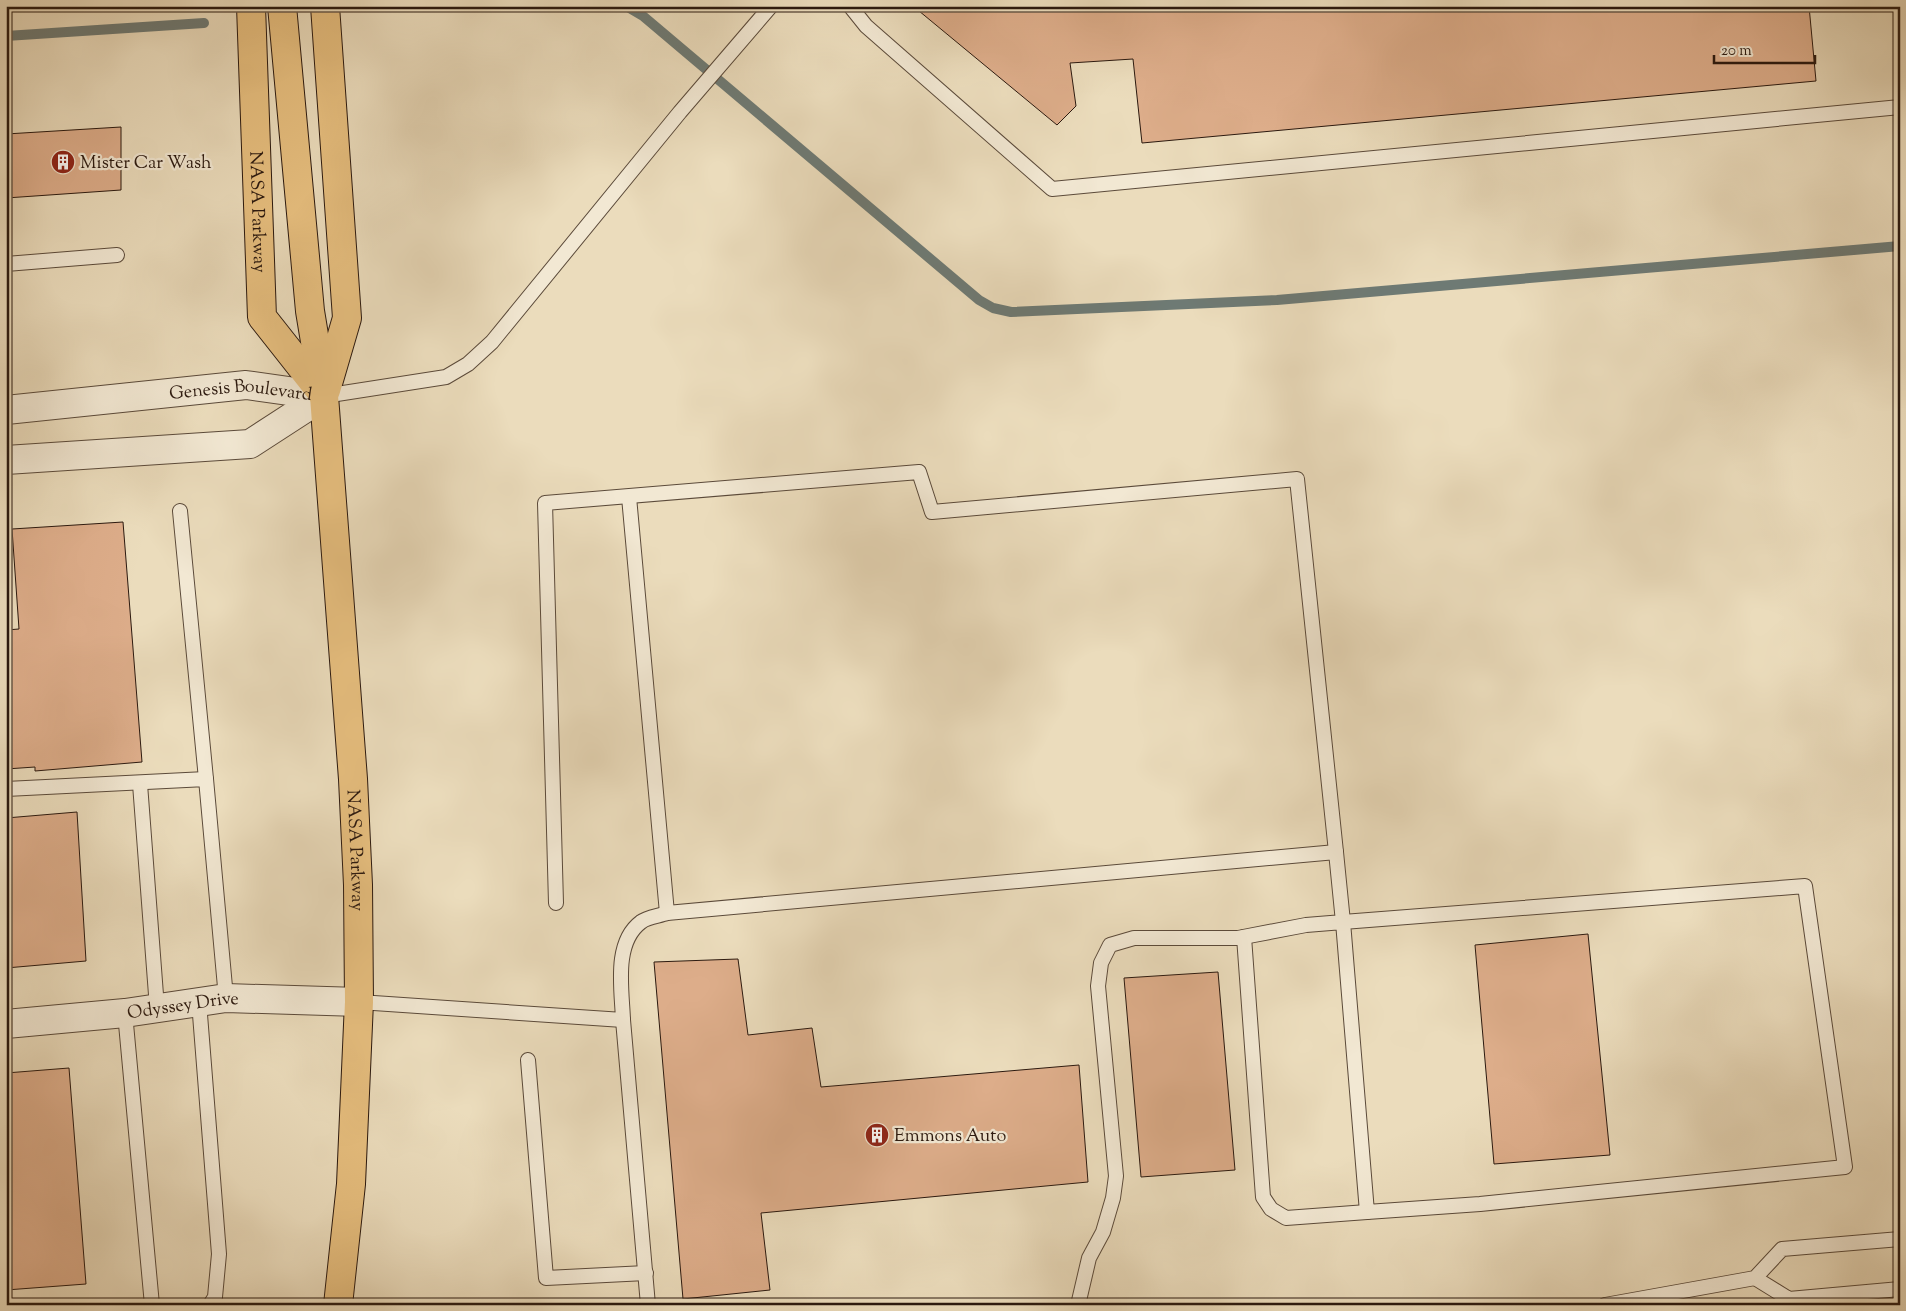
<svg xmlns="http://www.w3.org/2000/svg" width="1906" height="1311" viewBox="0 0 1906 1311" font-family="'Sorts Mill Goudy',serif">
<rect width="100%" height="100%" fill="#ebdcbc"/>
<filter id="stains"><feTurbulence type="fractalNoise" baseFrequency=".004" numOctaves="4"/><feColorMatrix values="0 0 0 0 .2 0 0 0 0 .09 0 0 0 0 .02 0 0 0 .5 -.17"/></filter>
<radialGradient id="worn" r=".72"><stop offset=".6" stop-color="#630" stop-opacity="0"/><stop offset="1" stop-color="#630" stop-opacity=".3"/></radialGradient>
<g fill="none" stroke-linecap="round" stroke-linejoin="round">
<g stroke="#6e7a74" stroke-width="10">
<path d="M 388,6 L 459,6"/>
<path d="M 626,6 L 643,16 L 979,300 L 993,308 L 1011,312 L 1277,300 L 1900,246"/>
<path d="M 6,36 L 204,23"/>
</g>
</g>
<g fill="#ddad8a" stroke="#2b190f">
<path d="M 913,6 L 1809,6 L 1816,81 L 1142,143 L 1133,59 L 1070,63 L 1076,106 L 1057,125 Z"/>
<path d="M 121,127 L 121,190 L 6,198 L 6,134 Z"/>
<path d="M 123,522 L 142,762 L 35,771 L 35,767 L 6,769 L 6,630 L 19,629 L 12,529 Z"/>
<path d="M 77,812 L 86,961 L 6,968 L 6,818 Z"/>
<path d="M 1588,934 L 1610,1155 L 1494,1164 L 1475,945 Z"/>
<path d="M 738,959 L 748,1035 L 812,1028 L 821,1087 L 1079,1065 L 1088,1182 L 761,1213 L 770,1290 L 683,1299 L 654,962 Z"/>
<path d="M 1218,972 L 1235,1170 L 1141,1177 L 1124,978 Z"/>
<path d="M 69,1068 L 86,1284 L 6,1290 L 6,1073 Z"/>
</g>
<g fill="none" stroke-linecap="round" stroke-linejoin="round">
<g stroke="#5b4a3a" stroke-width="16">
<g id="lane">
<path d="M 850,6 L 866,26 L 1052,189 L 1900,107"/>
<path d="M 6,264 L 117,255"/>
<path d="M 324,396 L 446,377 L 468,364 L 492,342 L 680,112 L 771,6"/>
<path d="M 629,497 L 667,913"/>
<path d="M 180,511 L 206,779"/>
<path d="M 140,784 L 157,1008"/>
<path d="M 6,789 L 206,779 L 226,998"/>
<path d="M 556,903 L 545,503 L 919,472 L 932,512 L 1297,479 L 1336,852"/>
<path d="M 1244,937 L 1263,1197 L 1271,1209 L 1286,1218 L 1367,1212"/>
<path d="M 199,1002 L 219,1254 L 215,1297 L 210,1305"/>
<path d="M 359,1002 L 623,1020 C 622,990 613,943 641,922 C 647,917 659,916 667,913 L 1336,852 L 1343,922 L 1805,886 L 1845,1167 L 1480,1204 L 1367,1212 L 1343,922 L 1306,925 L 1238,938 L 1134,938 L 1110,945 L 1101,963 L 1098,986 L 1116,1176 L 1113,1198 L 1103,1232 L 1089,1258 L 1078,1305"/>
<path d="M 125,1013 L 152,1305"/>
<path d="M 623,1020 L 648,1305"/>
<path d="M 528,1060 L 546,1278 L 646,1273"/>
<path d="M 1755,1278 L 1789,1299 L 1900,1289"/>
<path d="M 1605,1305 L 1755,1278 L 1782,1249 L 1900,1239"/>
</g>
</g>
<g stroke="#5b4a3a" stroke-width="30">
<g id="street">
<path id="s1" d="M 6,410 L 246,385 L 324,396"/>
<path d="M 6,460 L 250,444 L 324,396"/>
<path id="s2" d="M 6,1024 L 125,1013 L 226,998 L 359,1002"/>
</g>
</g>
<g stroke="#2b190f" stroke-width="30">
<g id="primary">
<path id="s3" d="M 251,6 L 262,317 L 322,393"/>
<path id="s4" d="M 282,6 L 310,311 L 324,396 L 353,779 L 358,885 L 359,1002 L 351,1184 L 338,1305"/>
<path d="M 325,6 L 347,318 L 326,390"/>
</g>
</g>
<use href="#lane" stroke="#f2e8d3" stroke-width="14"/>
<use href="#street" stroke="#f2e8d3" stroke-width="28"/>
<use href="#primary" stroke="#e6be7e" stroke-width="28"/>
</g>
<defs>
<g id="building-disc" transform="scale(1.25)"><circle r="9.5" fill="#8f2418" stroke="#f2e8d3"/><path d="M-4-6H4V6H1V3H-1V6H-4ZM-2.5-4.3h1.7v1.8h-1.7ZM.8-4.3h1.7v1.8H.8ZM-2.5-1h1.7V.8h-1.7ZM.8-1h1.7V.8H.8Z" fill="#fff"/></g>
</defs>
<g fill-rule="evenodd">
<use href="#building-disc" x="63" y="162"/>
<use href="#building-disc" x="877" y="1135"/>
</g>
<g text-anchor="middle" stroke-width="4.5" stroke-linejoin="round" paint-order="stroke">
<g font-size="18" fill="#2b190f" stroke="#f2e8d3" text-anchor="start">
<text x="80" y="168">Mister Car Wash</text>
<text x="894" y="1141">Emmons Auto</text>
</g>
<g font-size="18" fill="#2b190f" stroke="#f2e8d3">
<text dy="6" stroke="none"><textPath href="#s3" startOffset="206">NASA Parkway</textPath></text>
<text dy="6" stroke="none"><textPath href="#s1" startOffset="236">Genesis Boulevard</textPath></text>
<text dy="6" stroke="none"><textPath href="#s4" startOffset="848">NASA Parkway</textPath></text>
<text dy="6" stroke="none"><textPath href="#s2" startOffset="178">Odyssey Drive</textPath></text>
</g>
</g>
<rect width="1906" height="1311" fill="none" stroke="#ebdcbc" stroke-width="25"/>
<rect x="8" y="8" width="1891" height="1296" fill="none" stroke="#2b190f" stroke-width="2.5"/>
<rect x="12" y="12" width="1881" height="1286" fill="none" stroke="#2b190f"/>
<path d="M1714 55v8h101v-8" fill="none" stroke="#2b190f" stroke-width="2.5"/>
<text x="1721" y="55" font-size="15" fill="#2b190f" stroke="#f2e8d3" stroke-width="4" paint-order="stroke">20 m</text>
<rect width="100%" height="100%" filter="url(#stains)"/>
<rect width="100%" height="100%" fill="url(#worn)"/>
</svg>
